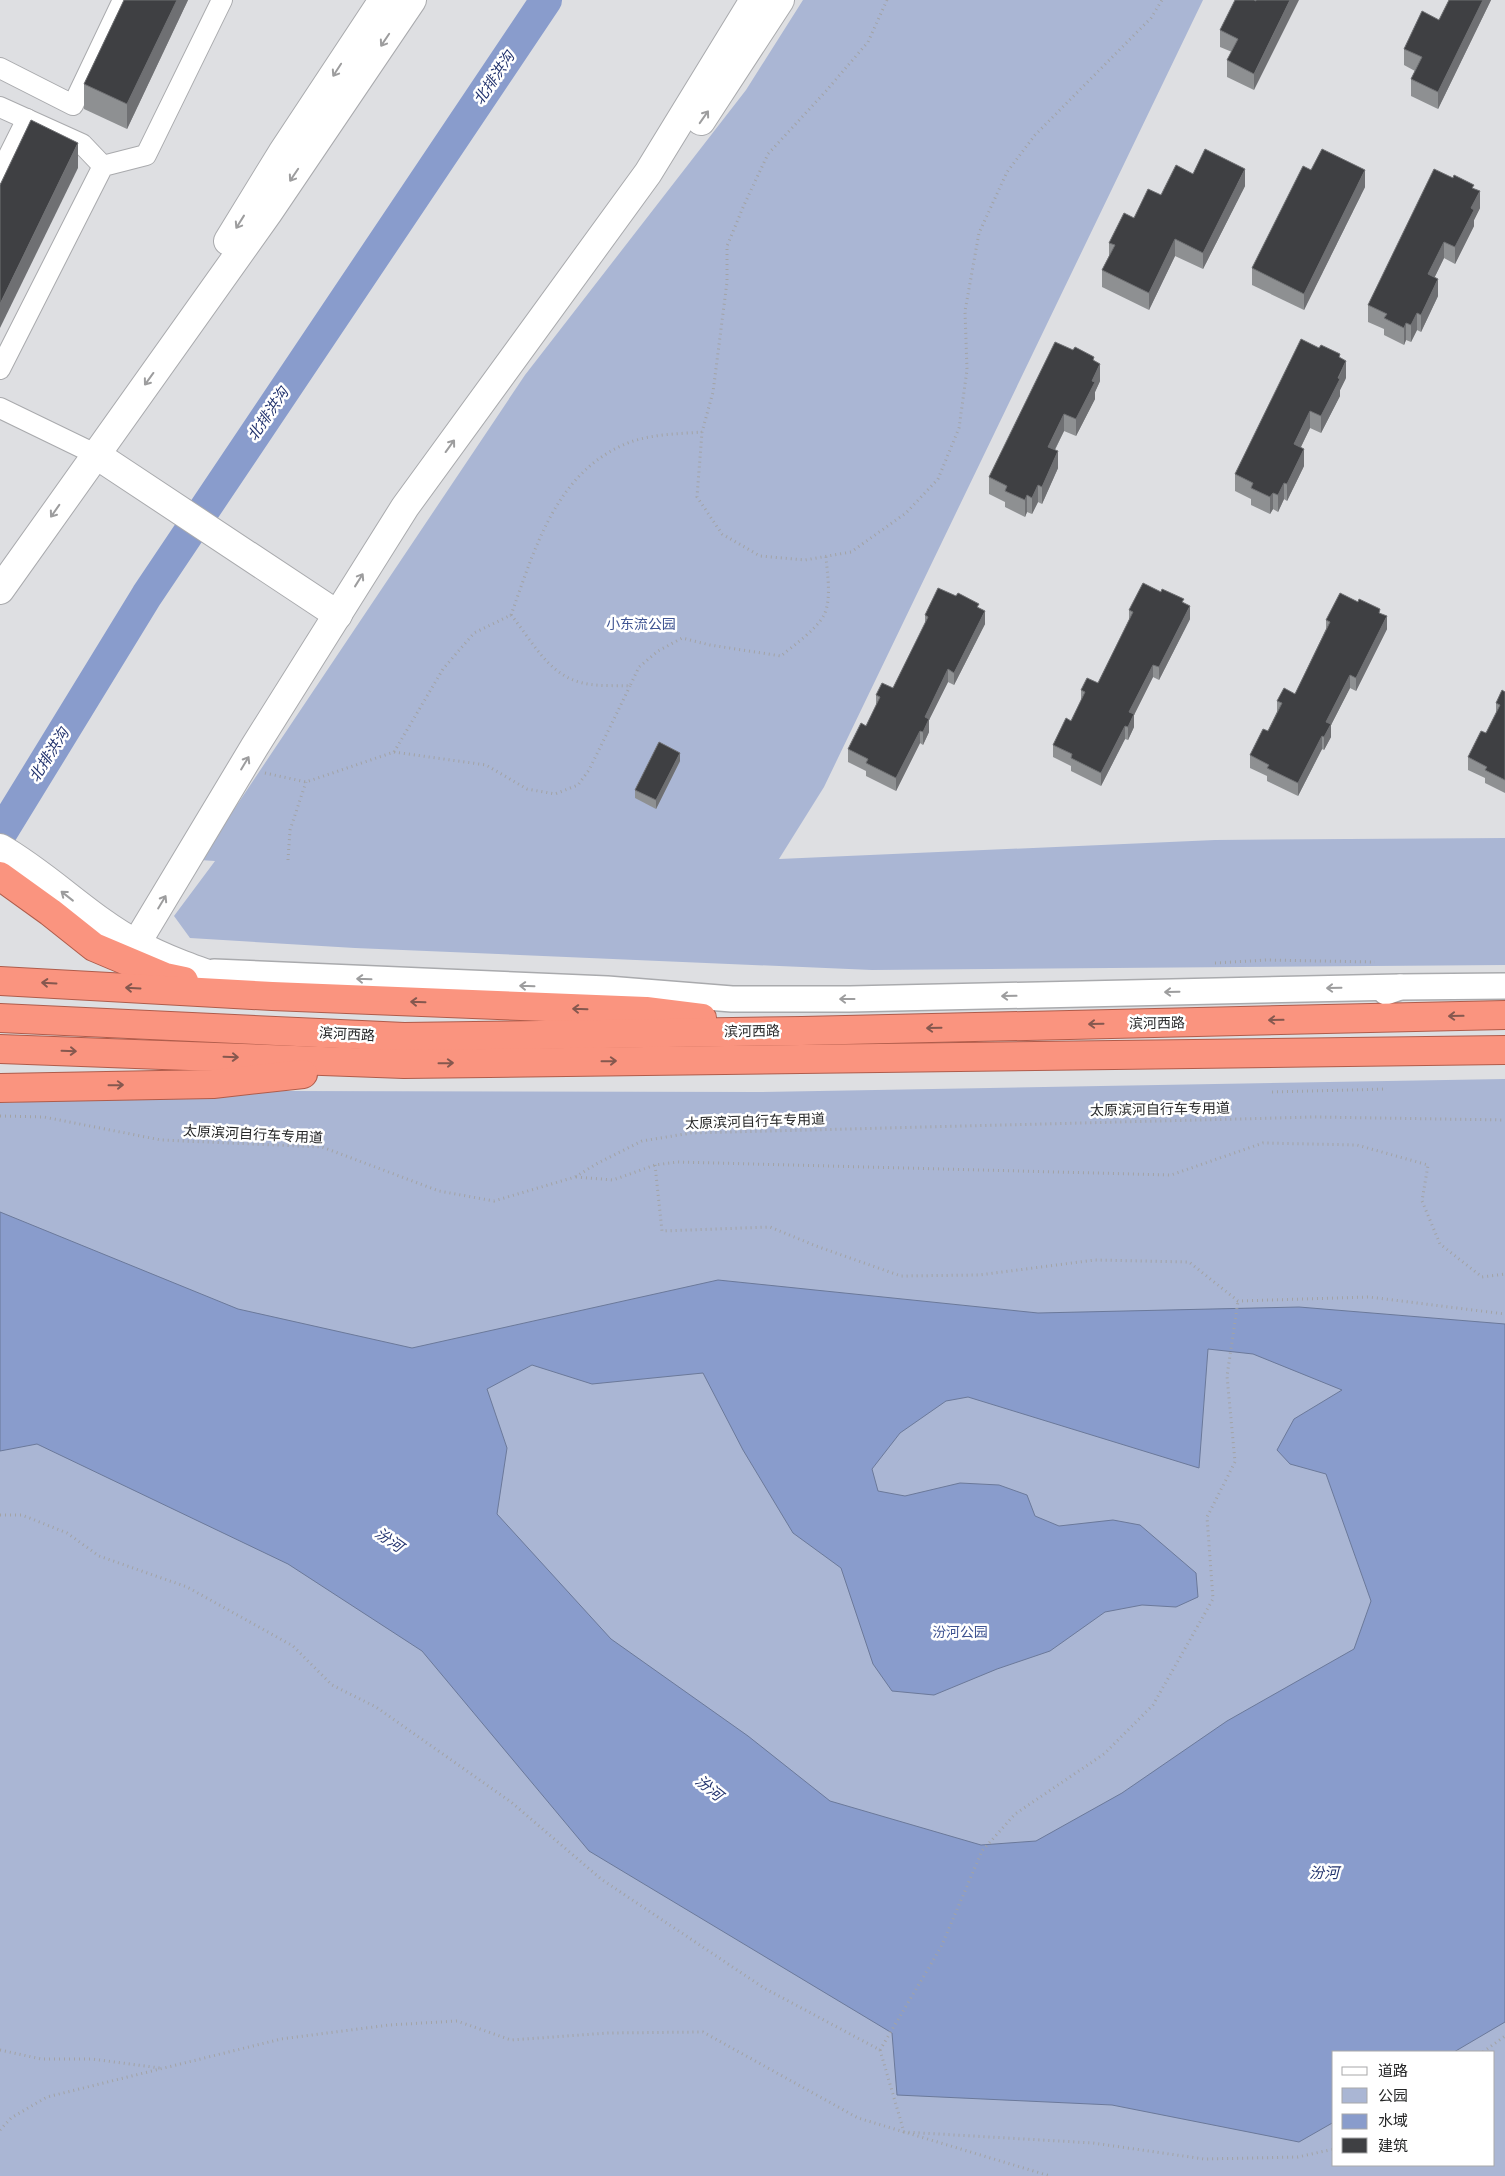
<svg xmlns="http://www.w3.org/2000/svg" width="1505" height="2176" viewBox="0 0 1505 2176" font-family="'Noto Sans','Noto Sans SC',sans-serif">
<rect width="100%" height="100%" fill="#dedfe2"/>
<g fill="#aab6d4" fill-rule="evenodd">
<path d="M 803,0 L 1203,0 L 824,787 L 779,859 L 1215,840 L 1505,838 L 1505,965 L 872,970 L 355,948 L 190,938 L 174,916 L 215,861 L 200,860 L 525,375 L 746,90 Z"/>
<path d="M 1505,1079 L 1505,2176 L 0,2176 L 0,1103 L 283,1091 L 759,1092 ZM 1334,2052 L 1494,2052 L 1494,2165 L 1334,2165 Z"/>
</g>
<path fill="#899ccc" stroke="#6b799a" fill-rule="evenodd" d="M 0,1212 L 238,1309 L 412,1348 L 718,1280 L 1038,1313 L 1299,1307 L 1505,1324 L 1505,2022 L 1454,2052 L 1334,2052 L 1334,2122 L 1299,2142 L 1112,2105 L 897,2095 L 892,2033 L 589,1851 L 422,1651 L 288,1564 L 37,1444 L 0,1451 ZM 1208,1349 L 1253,1354 L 1342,1390 L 1294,1419 L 1277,1450 L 1290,1464 L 1326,1474 L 1371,1601 L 1354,1649 L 1227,1721 L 1122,1793 L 1036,1841 L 981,1845 L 830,1801 L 748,1736 L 611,1639 L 497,1514 L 507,1448 L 487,1389 L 532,1365 L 592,1384 L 703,1373 L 743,1450 L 793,1533 L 841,1568 L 873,1664 L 892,1691 L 934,1695 L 997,1669 L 1050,1651 L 1105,1612 L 1142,1605 L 1176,1607 L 1198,1597 L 1196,1573 L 1140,1525 L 1113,1520 L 1059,1526 L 1035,1516 L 1027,1495 L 999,1485 L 960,1483 L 905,1496 L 878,1491 L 872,1469 L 900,1433 L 946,1401 L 968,1397 L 1199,1468 Z"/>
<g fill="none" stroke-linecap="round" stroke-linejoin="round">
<path stroke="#899ccc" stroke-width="32" d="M 0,835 L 147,595 L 546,0"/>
<g stroke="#a9aaad" stroke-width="22">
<g id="minor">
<path d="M 0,68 L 73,105 L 123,0"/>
<path d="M 0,107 L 82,144 L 103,166"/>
<path d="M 0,173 L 27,119"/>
<path d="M 0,369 L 103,166 L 146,155 L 222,0"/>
<path d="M 0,408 L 95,454"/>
</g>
</g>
<g stroke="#a9aaad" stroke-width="28">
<g id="tertiary">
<path d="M 214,972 L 607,989 L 732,999 L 850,999 L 1400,987"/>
<path d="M 1386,992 L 1400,987 L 1505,986"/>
</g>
</g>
<g stroke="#a9aaad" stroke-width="30">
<g id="secondary">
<path d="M 701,121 L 780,0"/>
<path d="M 228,241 L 282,153 L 383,0"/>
<path d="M 95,454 L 338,615"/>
<path d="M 0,590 L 268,213 L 412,0"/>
<path d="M 0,848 C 49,876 88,918 137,944 C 176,965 219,977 261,993"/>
<path d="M 136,944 L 255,746 L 405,507 L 648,173 L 754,0"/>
</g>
</g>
<g stroke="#af5c4b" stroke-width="30">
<g id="trunk">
<path d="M 0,876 L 50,912 L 94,947 L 165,977 L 184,981"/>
<path d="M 0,981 L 272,996 L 646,1011 L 702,1018"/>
<path d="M 0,1018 L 404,1037 L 802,1031 L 1505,1015"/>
<path d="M 0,1049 L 404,1064 L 1505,1050"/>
<path d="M 0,1088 L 213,1084 L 303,1074"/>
</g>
</g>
<g stroke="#a2a3a5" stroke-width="3" stroke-dasharray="1 4" stroke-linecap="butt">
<path d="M 887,0 L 868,42 L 826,91 L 768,154 L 744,205 L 727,246 L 727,282 L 713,392 L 702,432 L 697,497 L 722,534 L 760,556 L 805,560 L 851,552 L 906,513 L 938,479 L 959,428 L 967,370 L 965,311 L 979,233 L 1007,172 L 1035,135 L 1151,18 L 1162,0"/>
<path d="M 511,615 C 531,639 547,673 579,682 C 595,687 614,685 630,686 L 639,667 L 658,651 L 682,638 L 710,645 L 781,656 C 794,645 816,630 824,615 C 832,599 827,573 826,556"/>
<path d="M 394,752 L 486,765 L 527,789 L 555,794 L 578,785 L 589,770 L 630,686"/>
<path d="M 265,773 L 306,782 L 394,752 L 443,669 L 474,633 L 511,615 C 534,551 555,475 623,445 C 647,434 677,434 702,432"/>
<path d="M 288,860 L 290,830 L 306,782"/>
<path d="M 1215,963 L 1267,960 L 1375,962"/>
<path d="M 1272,1092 L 1387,1089"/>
<path d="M 0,1116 L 44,1117 L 161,1140 L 322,1147 L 439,1191 L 494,1201 L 575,1177 L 598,1163 L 642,1141 L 691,1133 L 1315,1117 L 1505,1120"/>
<path d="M 655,1165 L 662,1231 L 770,1227 L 816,1246 L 901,1276 L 979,1275 L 1095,1260 L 1189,1262 L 1238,1301 L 1369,1297 L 1505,1314"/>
<path d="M 576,1177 L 613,1180 L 655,1165 L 677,1162 L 1171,1175 L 1263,1143 L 1357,1145 L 1428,1165 L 1422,1201 L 1440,1244 L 1482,1277 L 1505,1274"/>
<path d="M 0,1515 L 22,1515 L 67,1533 L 99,1556 L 187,1587 L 293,1646 L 332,1685 L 376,1707 L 511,1802 L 601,1879 L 764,1988 L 880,2050 L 904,2132 L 1093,2143 L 1204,2159 L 1298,2157 L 1334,2149"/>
<path d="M 0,2050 L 41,2059 L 92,2059 L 160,2068"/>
<path d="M 880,2050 L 941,1947 L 982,1851 L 1015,1814 L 1104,1754 L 1153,1705 L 1213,1599 L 1207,1517 L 1235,1462 L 1227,1376 L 1238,1301"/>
<path d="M 1483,2052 L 1505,2036"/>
<path d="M 0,2130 L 11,2118 L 47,2097 L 281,2039 L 389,2025 L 457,2021 L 511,2040 L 608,2033 L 703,2032 L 858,2118 L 1050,2176"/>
</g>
<use href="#minor" stroke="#fff" stroke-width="20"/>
<use href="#tertiary" stroke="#fff" stroke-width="25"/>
<use href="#secondary" stroke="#fff" stroke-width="28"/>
<use href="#trunk" stroke="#fa947f" stroke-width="28"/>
</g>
<g fill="#8e9092">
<path d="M 124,0 L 188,0 L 127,129 L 84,109 L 84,84 Z"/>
<path d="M 1449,0 L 1491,0 L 1438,109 L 1411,96 L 1411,79 L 1415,71 L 1404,65 L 1404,49 L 1439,20 Z"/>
<path d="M 1256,1 L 1254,90 L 1227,77 L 1227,60 L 1232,52 L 1220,47 L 1220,30 Z"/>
<path d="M 1311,170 L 1365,187 L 1304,310 L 1252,285 L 1252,268 Z"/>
<path d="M 1193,174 L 1245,186 L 1203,269 L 1175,256 L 1149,310 L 1102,287 L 1102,270 L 1109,256 L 1109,243 L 1134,218 L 1161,195 Z"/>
<path d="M 1474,189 L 1480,208 L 1474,220 L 1474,226 L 1455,264 L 1444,258 L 1434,278 L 1438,296 L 1421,332 L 1417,330 L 1411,342 L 1406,340 L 1404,345 L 1384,335 L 1384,329 L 1368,322 L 1368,305 Z"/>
<path d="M 1094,361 L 1100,381 L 1095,392 L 1095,399 L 1076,436 L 1064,431 L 1055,450 L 1058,468 L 1042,504 L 1038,502 L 1032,514 L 1027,512 L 1025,517 L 1005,507 L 1005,502 L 989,494 L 989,477 Z"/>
<path d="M 1346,378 L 1340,390 L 1340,396 L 1321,433 L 1310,428 L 1301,447 L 1304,466 L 1287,501 L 1284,499 L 1278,512 L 1273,509 L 1270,514 L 1251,505 L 1251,499 L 1235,491 L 1235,474 Z"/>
<path d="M 1184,603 L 1190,619 L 1159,680 L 1153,677 L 1134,715 L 1134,727 L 1128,740 L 1125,739 L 1101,786 L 1071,771 L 1071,766 L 1053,757 L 1053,745 L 1071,721 L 1081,701 L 1081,690 L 1098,683 L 1129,620 L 1129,610 Z"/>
<path d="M 979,608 L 985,624 L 954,685 L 948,682 L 929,720 L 929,732 L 923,745 L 920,743 L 896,791 L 866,776 L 866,771 L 848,762 L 848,749 L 866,726 L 876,706 L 876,695 L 893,688 L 925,624 L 925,615 Z"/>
<path d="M 1380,613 L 1387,629 L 1356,691 L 1350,688 L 1331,725 L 1331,737 L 1324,750 L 1322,749 L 1298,796 L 1267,781 L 1267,776 L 1250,768 L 1250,755 L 1268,731 L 1277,712 L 1277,701 L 1295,694 L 1326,629 L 1326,620 Z"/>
<path d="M 1505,692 L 1505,793 L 1485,783 L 1485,778 L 1468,770 L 1468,757 L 1486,733 L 1496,714 L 1496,703 Z"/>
<path d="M 680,761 L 656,809 L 635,798 L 635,790 Z"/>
</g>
<g fill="#6f7073">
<path d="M 177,0 L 188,0 L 127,129 L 127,104 Z"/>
<path d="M 1290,0 L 1299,0 L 1254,90 L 1254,74 Z"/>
<path d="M 1483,0 L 1491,0 L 1438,109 L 1438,92 Z"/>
<path d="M 78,143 L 78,168 L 0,328 L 0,304 Z"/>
<path d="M 1245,169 L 1245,186 L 1203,269 L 1203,253 Z"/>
<path d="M 1365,170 L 1365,187 L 1304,310 L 1304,294 Z"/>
<path d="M 1480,191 L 1480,208 L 1474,220 L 1474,226 L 1455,264 L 1455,247 L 1471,208 Z"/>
<path d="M 1175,239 L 1175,256 L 1149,310 L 1149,293 Z"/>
<path d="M 1444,242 L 1444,258 L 1428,291 L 1428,274 Z"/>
<path d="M 1438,279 L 1438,296 L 1421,332 L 1421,315 Z"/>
<path d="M 1417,313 L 1417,330 L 1411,342 L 1411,325 Z"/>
<path d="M 1406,323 L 1406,340 L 1404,345 L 1404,328 Z"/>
<path d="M 1346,361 L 1346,378 L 1340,390 L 1340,396 L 1321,433 L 1321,416 Z"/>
<path d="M 1100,364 L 1100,381 L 1095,392 L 1095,399 L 1076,436 L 1076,419 L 1092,381 Z"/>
<path d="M 1310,411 L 1310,428 L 1294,461 L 1294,444 Z"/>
<path d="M 1064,414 L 1064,431 L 1048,463 L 1048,447 Z"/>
<path d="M 1304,449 L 1304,466 L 1287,501 L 1287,484 Z"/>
<path d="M 1058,451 L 1058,468 L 1042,504 L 1042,487 Z"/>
<path d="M 1284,483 L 1284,499 L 1278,512 L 1278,495 Z"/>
<path d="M 1038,485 L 1038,502 L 1032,514 L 1032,498 Z"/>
<path d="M 1273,493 L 1273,509 L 1270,514 L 1270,497 Z"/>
<path d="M 1027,495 L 1027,512 L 1025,517 L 1025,500 Z"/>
<path d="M 1190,606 L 1190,619 L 1159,680 L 1159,667 Z"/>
<path d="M 985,611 L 985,624 L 954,685 L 954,673 Z"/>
<path d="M 1387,616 L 1387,629 L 1356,691 L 1356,678 Z"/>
<path d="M 1153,665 L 1153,677 L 1134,715 L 1134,727 L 1128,740 L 1128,727 L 1129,712 Z"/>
<path d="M 948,669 L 948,682 L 929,720 L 929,732 L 923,745 L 923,732 L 925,717 Z"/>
<path d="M 1350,675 L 1350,688 L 1331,725 L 1331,737 L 1324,750 L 1324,737 L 1326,722 Z"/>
<path d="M 1125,726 L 1125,739 L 1101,786 L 1101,773 Z"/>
<path d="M 920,731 L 920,743 L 896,791 L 896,778 Z"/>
<path d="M 1322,736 L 1322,749 L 1298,796 L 1298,783 Z"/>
<path d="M 680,753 L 680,761 L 656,809 L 656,800 Z"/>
</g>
<g fill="#3f4043" stroke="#6f7073">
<path d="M 124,0 L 177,0 L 127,104 L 84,84 Z"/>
<path d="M 1235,0 L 1254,0 L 1256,1 L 1256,0 L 1290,0 L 1254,74 L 1227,60 L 1238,39 L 1220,30 Z"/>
<path d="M 1449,0 L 1483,0 L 1438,92 L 1411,79 L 1422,57 L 1404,49 L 1422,11 L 1439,20 Z"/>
<path d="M 31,120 L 78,143 L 0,304 L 0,185 Z"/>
<path d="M 1205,149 L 1245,169 L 1203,253 L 1175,239 L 1149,293 L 1102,270 L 1115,245 L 1109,243 L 1124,213 L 1134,218 L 1148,189 L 1161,195 L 1176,165 L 1193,174 Z"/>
<path d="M 1322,149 L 1365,170 L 1304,294 L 1252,268 L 1303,166 L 1311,170 Z"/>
<path d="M 1434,169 L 1453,178 L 1454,175 L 1474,185 L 1472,188 L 1480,191 L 1471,208 L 1474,210 L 1455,247 L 1444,242 L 1428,274 L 1438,279 L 1421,315 L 1417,313 L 1411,325 L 1406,323 L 1404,328 L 1384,318 L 1387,314 L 1368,305 Z"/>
<path d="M 1301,339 L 1319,348 L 1321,345 L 1340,354 L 1339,357 L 1346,361 L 1338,378 L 1340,379 L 1321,416 L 1310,411 L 1294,444 L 1304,449 L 1287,484 L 1284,483 L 1278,495 L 1273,493 L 1270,497 L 1251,488 L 1253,483 L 1235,474 Z"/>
<path d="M 1055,342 L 1073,350 L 1075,347 L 1094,357 L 1093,360 L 1100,364 L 1092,381 L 1095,382 L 1076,419 L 1064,414 L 1048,447 L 1058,451 L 1042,487 L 1038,485 L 1032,498 L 1027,495 L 1025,500 L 1005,491 L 1007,486 L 989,477 Z"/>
<path d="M 1143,583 L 1161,592 L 1162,589 L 1184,599 L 1182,602 L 1190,606 L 1159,667 L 1153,665 L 1129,712 L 1134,714 L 1128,727 L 1125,726 L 1101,773 L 1071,758 L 1072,754 L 1053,745 L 1066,718 L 1071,721 L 1085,692 L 1081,690 L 1087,678 L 1098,683 L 1133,612 L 1129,610 Z"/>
<path d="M 938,588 L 956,596 L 958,593 L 979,604 L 977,607 L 985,611 L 954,673 L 948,669 L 925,717 L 929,719 L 923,732 L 920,731 L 896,778 L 866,763 L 868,759 L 848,749 L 861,723 L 866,726 L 880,697 L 876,695 L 882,683 L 893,688 L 928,617 L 925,615 Z"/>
<path d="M 1340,593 L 1358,602 L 1359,599 L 1380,609 L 1379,613 L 1387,616 L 1356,678 L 1350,675 L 1326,722 L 1331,724 L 1324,737 L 1322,736 L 1298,783 L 1267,768 L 1269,765 L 1250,755 L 1263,729 L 1268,731 L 1282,703 L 1277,701 L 1284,688 L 1295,694 L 1330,622 L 1326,620 Z"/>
<path d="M 1502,690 L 1505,692 L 1505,780 L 1485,770 L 1487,767 L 1468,757 L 1481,731 L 1486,733 L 1500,705 L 1496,703 Z"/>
<path d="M 659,742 L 680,753 L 656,800 L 635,790 Z"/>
</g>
<defs><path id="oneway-shaft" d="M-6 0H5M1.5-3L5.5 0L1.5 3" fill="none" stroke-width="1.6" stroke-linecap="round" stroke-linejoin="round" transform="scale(1.25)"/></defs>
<g stroke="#9d9d9e">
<use href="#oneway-shaft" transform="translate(385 40) rotate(124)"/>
<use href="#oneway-shaft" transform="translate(337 70) rotate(123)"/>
<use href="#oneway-shaft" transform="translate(704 117) rotate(-55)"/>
<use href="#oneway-shaft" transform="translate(294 175) rotate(124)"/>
<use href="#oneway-shaft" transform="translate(240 222) rotate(122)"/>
<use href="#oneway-shaft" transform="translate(149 379) rotate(126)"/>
<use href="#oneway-shaft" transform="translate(450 446) rotate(-54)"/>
<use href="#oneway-shaft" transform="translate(55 511) rotate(125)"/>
<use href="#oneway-shaft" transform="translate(359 580) rotate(-58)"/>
<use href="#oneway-shaft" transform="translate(245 763) rotate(-59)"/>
<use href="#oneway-shaft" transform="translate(67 896) rotate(-142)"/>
<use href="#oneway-shaft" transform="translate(162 902) rotate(-59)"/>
<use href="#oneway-shaft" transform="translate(364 979) rotate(-178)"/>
<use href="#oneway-shaft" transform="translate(527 986) rotate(-178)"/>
<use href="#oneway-shaft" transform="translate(1334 988) rotate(179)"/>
<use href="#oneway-shaft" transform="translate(1172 992) rotate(179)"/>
<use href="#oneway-shaft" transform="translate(1009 996) rotate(179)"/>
<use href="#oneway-shaft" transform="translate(847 999) rotate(180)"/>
</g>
<g stroke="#85584f">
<use href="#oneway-shaft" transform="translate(49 983) rotate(-177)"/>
<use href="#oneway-shaft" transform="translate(133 988) rotate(-177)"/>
<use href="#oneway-shaft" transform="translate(418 1002) rotate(-178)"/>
<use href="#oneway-shaft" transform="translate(580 1009) rotate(-178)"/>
<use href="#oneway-shaft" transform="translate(1456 1016) rotate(179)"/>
<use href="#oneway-shaft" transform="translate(1276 1020) rotate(179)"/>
<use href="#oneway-shaft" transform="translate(1096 1024) rotate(179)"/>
<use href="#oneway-shaft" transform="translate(934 1028) rotate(179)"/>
<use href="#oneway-shaft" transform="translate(69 1051) rotate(2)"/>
<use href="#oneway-shaft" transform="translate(231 1057) rotate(2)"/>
<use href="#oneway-shaft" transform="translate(609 1061) rotate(-1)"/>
<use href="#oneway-shaft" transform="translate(446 1063) rotate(-1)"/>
<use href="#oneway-shaft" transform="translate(116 1085) rotate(-1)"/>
</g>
<g text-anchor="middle" stroke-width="5" stroke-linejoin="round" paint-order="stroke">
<g font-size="14" fill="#3f5492" stroke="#fff">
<text x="641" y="629">小东流公园</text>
<text x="960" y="1637">汾河公园</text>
</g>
<g font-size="14" fill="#252627" stroke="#fff">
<text transform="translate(1157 1023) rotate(-1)" y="5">滨河西路</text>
<text transform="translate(752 1031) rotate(-1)" y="5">滨河西路</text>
<text transform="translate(347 1034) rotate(3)" y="5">滨河西路</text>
<text transform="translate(1160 1109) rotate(-1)" y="5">太原滨河自行车专用道</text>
<text transform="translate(755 1121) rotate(-2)" y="5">太原滨河自行车专用道</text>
<text transform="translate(253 1134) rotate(3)" y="5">太原滨河自行车专用道</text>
</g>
<g font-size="15" font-style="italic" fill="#22336e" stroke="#fff">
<text transform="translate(494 78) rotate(-56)" y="5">北排洪沟</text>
<text transform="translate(268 414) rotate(-56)" y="5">北排洪沟</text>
<text transform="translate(49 755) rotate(-58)" y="5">北排洪沟</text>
<text transform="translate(389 1540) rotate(35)" y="5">汾河</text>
<text transform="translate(709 1788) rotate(39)" y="5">汾河</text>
<text x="1324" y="1878">汾河</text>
</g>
</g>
<rect x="1332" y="2051" width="162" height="115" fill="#ffffff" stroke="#a8a8a9"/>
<rect x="1342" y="2067" width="25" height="8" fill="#ffffff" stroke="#a8a8a9"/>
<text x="1378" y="2076" font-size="15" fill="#252627">道路</text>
<rect x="1342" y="2088" width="25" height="15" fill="#aab6d4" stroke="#a8a8a9"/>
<text x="1378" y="2101" font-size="15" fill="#252627">公园</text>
<rect x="1342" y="2114" width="25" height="15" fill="#899ccc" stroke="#a8a8a9"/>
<text x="1378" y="2126" font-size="15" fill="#252627">水域</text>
<rect x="1342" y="2138" width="25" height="15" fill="#3f4043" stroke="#a8a8a9"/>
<text x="1378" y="2151" font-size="15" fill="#252627">建筑</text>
</svg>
